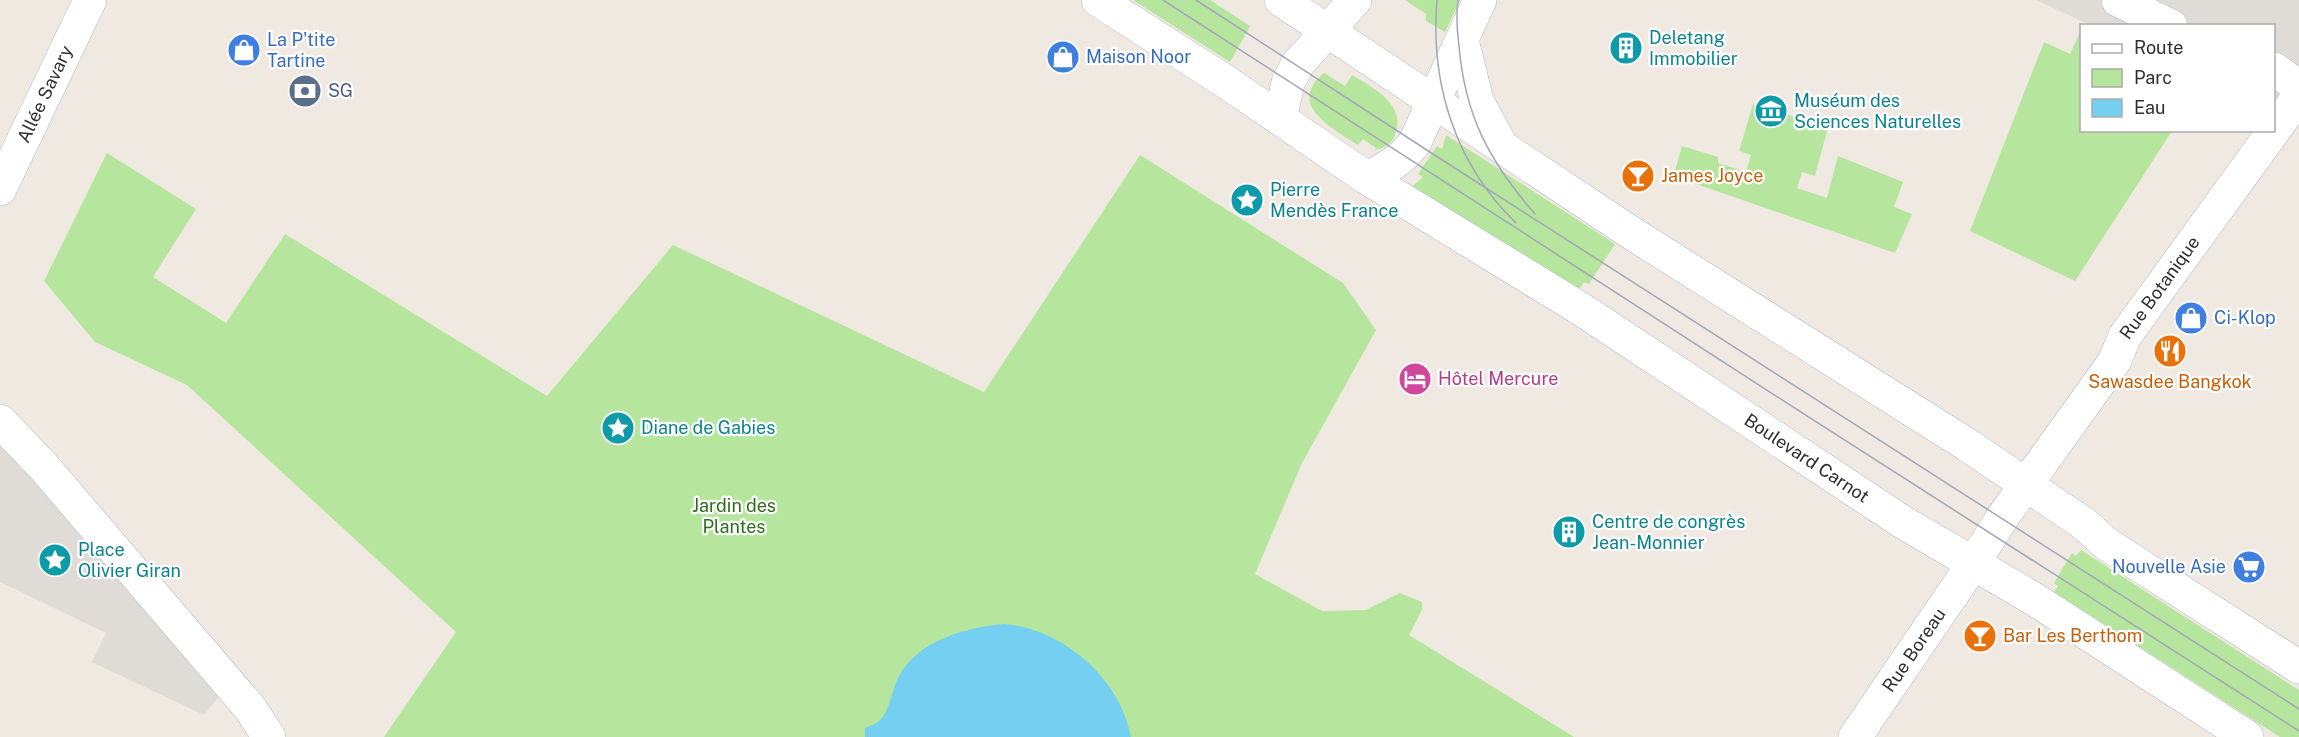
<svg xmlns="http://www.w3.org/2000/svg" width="2299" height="737" viewBox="0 0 2299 737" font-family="'Public Sans',sans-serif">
<rect width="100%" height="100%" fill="#efe9e1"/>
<g fill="#b6e59e">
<path d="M 1133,0 L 1210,0 L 1250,26 L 1230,62 Z"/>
<path d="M 1405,0 L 1460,0 L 1445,32 L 1426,21 L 1426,14 Z"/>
<path d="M 2081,30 L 2082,130 L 2172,131 L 2075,281 L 1970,231 L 2044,42 L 2070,54 Z"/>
<path d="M 1324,73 L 1345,86 L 1352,75 C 1373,88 1405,103 1396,132 C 1393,143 1385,148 1375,150 L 1376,148 L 1363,139 L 1358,145 C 1334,129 1285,105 1324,73 Z"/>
<path d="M 1753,104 L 1828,127 L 1815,176 L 1802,172 L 1797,188 L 1827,198 L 1838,156 L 1903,182 L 1894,207 L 1912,214 L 1895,253 L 1682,179 L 1674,174 L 1682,146 L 1718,157 L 1718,163 L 1746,172 L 1751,155 L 1739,151 Z"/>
<path d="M 1446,135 L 1615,244 L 1589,284 L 1584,282 L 1577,293 L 1407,191 L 1423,177 L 1418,174 L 1437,146 L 1442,149 Z"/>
<path d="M 107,153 L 196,209 L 153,277 L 226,323 L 285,234 L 547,396 L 673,245 L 984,392 L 1140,155 L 1343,283 L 1376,330 L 1302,463 L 1255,574 L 1322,611 L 1366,610 L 1400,593 L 1422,602 L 1422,610 L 1409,635 L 1574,737 L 384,737 L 456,632 L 187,385 L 95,342 L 44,281 Z"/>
<path d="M 2081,550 L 2299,690 L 2299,737 L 2280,737 L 2054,592 L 2058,586 L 2054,583 L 2072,553 L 2076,556 Z"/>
</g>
<g fill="#dfdcd8">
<path d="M 2036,0 L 2299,0 L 2299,124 L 2274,111 L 2274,26 L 2090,25 Z"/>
<path d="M 0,441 L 223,692 L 204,715 L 92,662 L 106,633 L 0,582 Z"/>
</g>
<path fill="#75cff0" d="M 1004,624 C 1063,629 1120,678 1131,737 L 865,737 L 865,728 C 870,726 878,723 881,719 C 889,711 893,687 899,676 C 920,639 966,628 1004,624 Z"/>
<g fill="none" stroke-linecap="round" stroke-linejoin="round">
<g stroke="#b4b7c1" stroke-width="34">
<g id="street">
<path d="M 2118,0 L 2171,26"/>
<path d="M 2274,69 L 2299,87"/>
<path id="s1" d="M 0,189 L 90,0"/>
<path d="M 0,421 L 43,466 L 250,708 L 269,737"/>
<path id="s2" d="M 1973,564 L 2002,518 L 2114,362 L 2125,336 L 2299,96"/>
</g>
</g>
<g stroke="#b4b7c1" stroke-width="34">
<g id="secondary">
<path id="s3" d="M 1098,0 L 1226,82 L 1367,178 L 1584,311 L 1901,521 L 2034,599 L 2247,737"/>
<path d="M 1281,0 L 1633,234 L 1966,444 L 2083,523 L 2108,545 L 2299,667"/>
<path d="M 1462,40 L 1477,101 L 1501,145"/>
<path d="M 1280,119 L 1288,83 L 1297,65 L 1355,0"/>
<path d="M 1367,178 C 1387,168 1402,160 1415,142 L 1480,0"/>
<path id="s4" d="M 1855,737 L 1973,564"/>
</g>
</g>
<use href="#street" stroke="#fff" stroke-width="33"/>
<use href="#secondary" stroke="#fff" stroke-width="33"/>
<g stroke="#a3a6b8" stroke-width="1.5">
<path d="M 1163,0 C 1540,246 1920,488 2299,731"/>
<path d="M 1196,0 L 1433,154 L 2299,709"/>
<path d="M 1437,0 C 1430,83 1455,164 1516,223"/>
<path d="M 1458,0 C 1456,15 1457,30 1459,46 C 1465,116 1489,161 1535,214"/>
</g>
</g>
<defs>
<g id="building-disc" transform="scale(1.725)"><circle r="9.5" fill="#0f9aa8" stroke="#fff"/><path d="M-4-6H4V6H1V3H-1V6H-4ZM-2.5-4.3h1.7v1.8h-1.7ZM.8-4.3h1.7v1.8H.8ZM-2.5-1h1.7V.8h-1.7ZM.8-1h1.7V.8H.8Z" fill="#fff"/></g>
<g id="shop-disc" transform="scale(1.725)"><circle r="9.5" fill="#3f7fe0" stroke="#fff"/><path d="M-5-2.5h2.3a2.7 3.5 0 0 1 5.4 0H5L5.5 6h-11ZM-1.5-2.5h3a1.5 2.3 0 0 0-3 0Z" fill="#fff"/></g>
<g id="bank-disc" transform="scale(1.725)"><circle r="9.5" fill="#5c6f8a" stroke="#fff"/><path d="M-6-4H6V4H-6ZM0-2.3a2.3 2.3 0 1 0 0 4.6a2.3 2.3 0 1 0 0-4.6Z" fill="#fff"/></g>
<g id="museum-disc" transform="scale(1.725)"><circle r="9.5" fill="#0f9aa8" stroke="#fff"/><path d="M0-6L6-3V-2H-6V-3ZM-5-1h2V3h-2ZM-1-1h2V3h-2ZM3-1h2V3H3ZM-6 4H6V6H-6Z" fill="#fff"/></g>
<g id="bar-disc" transform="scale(1.725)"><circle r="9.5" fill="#e8710a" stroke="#fff"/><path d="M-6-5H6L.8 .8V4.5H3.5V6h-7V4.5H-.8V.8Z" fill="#fff"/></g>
<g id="sight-disc" transform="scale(1.725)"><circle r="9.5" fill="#0f9aa8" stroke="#fff"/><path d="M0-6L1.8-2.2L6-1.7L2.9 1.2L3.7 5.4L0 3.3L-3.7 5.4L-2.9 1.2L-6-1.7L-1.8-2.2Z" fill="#fff"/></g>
<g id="restaurant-disc" transform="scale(1.725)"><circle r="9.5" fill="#e8710a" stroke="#fff"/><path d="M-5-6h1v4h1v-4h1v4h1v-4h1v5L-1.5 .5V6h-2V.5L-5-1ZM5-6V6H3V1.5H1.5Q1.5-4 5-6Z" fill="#fff"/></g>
<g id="hotel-disc" transform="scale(1.725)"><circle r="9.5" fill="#d1479c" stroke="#fff"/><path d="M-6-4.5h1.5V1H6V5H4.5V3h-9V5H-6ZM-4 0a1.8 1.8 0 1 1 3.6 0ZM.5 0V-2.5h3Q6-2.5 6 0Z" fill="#fff"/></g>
<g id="supermarket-disc" transform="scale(1.725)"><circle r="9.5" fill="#3f7fe0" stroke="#fff"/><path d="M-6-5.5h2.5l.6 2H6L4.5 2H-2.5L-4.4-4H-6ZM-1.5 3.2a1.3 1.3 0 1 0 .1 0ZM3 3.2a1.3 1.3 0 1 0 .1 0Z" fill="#fff"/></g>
</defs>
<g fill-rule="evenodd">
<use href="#building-disc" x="1626" y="48"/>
<use href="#shop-disc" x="244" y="50"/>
<use href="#shop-disc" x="1063" y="57"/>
<use href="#bank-disc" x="305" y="91"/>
<use href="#museum-disc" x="1771" y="111"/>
<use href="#bar-disc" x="1638" y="176"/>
<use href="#sight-disc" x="1247" y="200"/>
<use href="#shop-disc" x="2191" y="318"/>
<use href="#restaurant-disc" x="2170" y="351"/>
<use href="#hotel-disc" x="1415" y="379"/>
<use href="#sight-disc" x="618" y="428"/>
<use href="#building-disc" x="1569" y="532"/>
<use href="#sight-disc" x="55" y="560"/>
<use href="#supermarket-disc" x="2249" y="567"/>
<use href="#bar-disc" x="1980" y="636"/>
</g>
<g text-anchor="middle" stroke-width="4.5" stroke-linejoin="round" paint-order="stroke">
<g font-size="18" fill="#0d838f" stroke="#fff" text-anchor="start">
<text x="1649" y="44">Deletang<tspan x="1649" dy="21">Immobilier</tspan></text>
<text x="1794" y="107">Muséum des<tspan x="1794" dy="21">Sciences Naturelles</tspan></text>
<text x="1270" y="196">Pierre<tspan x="1270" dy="21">Mendès France</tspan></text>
<text x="641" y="434">Diane de Gabies</text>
<text x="1592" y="528">Centre de congrès<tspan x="1592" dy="21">Jean-Monnier</tspan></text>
<text x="78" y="556">Place<tspan x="78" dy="21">Olivier Giran</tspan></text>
</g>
<g font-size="18" fill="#366cbe" stroke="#fff" text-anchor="start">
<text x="267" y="46">La P'tite<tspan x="267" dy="21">Tartine</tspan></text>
<text x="1086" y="63">Maison Noor</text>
<text x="2214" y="324">Ci-Klop</text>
<text x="2226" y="573" text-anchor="end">Nouvelle Asie</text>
</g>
<g font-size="18" fill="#4e5e75" stroke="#fff" text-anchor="start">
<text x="328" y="97">SG</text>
</g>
<g font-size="18" fill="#2e2e2e" stroke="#fff">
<text dy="6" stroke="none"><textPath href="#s1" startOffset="105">Allée Savary</textPath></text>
<text dy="6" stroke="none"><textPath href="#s2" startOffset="334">Rue Botanique</textPath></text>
<text dy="6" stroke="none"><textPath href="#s3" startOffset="844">Boulevard Carnot</textPath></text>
<text dy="6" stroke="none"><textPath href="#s4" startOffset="105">Rue Boreau</textPath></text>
</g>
<g font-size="18" fill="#c56008" stroke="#fff" text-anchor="start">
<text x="1661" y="182">James Joyce</text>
<text x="2170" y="388" text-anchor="middle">Sawasdee Bangkok</text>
<text x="2003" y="642">Bar Les Berthom</text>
</g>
<g font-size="18" fill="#b23c85" stroke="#fff" text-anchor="start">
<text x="1438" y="385">Hôtel Mercure</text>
</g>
<g font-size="18" fill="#2c6e1b" stroke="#fff">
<text x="734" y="512">Jardin des<tspan x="734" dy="21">Plantes</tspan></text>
</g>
</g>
<rect x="2080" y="24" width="195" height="108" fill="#ffffff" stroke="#ababab" stroke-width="1.5"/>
<rect x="2092" y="44" width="30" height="9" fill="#ffffff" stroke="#ababab" stroke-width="1.5"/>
<text x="2134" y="54" font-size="18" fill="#2e2e2e">Route</text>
<rect x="2092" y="69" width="30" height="18" fill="#b6e59e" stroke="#ababab" stroke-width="1.5"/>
<text x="2134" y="84" font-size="18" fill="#2e2e2e">Parc</text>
<rect x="2092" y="99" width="30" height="18" fill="#75cff0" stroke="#ababab" stroke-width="1.5"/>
<text x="2134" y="114" font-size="18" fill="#2e2e2e">Eau</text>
</svg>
